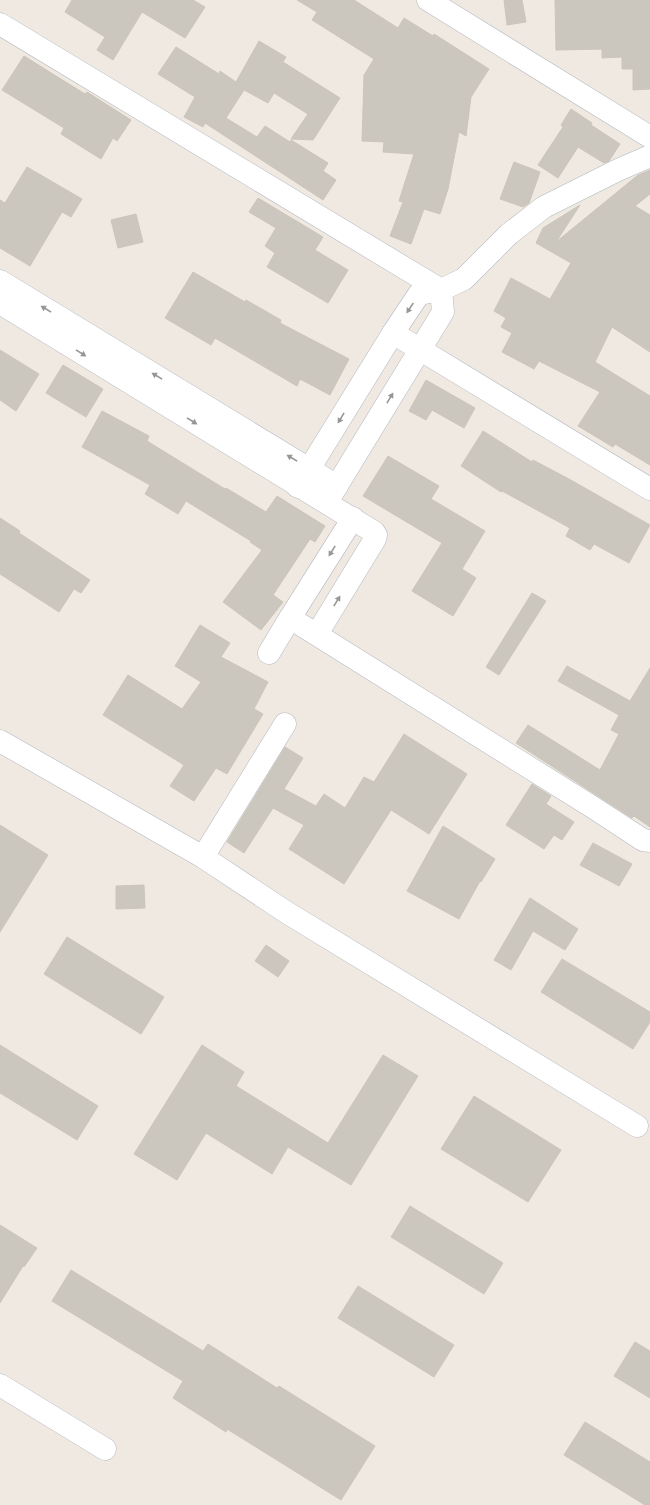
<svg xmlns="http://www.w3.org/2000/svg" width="650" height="1505" viewBox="0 0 650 1505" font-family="'Alegreya Sans',sans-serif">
<rect width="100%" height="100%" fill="#efe9e1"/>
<g fill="#cbc7bf" stroke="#cbc5ba">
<path d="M 72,0 L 193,0 L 205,7 L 185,38 L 142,12 L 113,60 L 97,50 L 105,37 L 65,12 Z"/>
<path d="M 297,0 L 354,0 L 398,28 L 404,18 L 433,36 L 434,34 L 489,69 L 471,97 L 466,136 L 459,132 L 448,189 L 440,214 L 424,209 L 411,244 L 390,236 L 403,202 L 399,201 L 414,154 L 383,152 L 384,142 L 362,141 L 364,75 L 374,59 L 312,20 L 317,12 Z"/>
<path d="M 504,0 L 522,0 L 526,22 L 507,25 Z"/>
<path d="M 555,0 L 650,0 L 650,89 L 633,90 L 633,69 L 622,69 L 622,57 L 602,58 L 602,49 L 556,50 Z"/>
<path d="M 259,41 L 286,57 L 283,62 L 340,98 L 313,140 L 291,139 L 308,114 L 274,93 L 268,103 L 244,90 L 226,118 L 257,137 L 265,126 L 290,142 L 291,140 L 328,163 L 323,171 L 336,180 L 323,200 L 205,123 L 203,127 L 184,117 L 195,97 L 158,74 L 176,47 L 219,74 L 220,71 L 236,82 Z"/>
<path d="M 24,56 L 85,94 L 87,92 L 131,120 L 117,141 L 113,138 L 101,159 L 61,134 L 64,128 L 2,90 Z"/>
<path d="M 571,109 L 592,123 L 591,125 L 620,144 L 609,161 L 604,163 L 578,147 L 558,178 L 538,165 L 563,127 L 561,125 Z"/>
<path d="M 514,162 L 540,172 L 529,203 L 523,207 L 500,199 Z"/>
<path d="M 27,167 L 82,199 L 71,217 L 62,212 L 30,266 L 0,248 L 0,200 L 5,203 Z"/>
<path d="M 650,170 L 650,194 L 635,206 L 650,215 L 650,352 L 612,327 L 595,362 L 650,396 L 650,465 L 615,444 L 613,447 L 578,426 L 600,392 L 539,361 L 534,369 L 502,352 L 512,333 L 501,327 L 506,318 L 494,311 L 511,278 L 550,299 L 571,263 L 536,243 L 543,228 L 580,205 L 556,242 L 638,175 Z"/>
<path d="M 258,198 L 323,237 L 315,250 L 348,270 L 328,303 L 267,267 L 275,253 L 265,246 L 276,228 L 249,212 Z"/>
<path d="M 136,214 L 143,242 L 118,248 L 111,220 Z"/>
<path d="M 193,272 L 245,302 L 246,300 L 281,320 L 280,323 L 349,359 L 330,395 L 300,379 L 297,386 L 215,338 L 211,345 L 165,318 Z"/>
<path d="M 0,350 L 39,374 L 16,411 L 0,400 Z"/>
<path d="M 63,365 L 103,389 L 86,417 L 46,393 Z"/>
<path d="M 426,380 L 475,408 L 464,428 L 432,410 L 426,420 L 409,411 Z"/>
<path d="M 102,411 L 149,436 L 147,441 L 225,489 L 226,488 L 266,512 L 277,496 L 325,526 L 315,542 L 310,539 L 273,595 L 283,602 L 261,630 L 223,602 L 262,550 L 250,542 L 251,541 L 186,501 L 178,514 L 145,494 L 150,485 L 82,447 Z"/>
<path d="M 483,431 L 532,462 L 533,460 L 569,479 L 650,525 L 629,563 L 594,544 L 590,550 L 566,536 L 570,528 L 502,491 L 501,492 L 461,466 Z"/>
<path d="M 388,456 L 439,486 L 431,499 L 485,531 L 462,569 L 476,578 L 453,616 L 412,591 L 442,543 L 363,496 Z"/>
<path d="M 0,518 L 20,531 L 19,533 L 90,580 L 81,593 L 74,589 L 59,612 L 0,574 Z"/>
<path d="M 532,593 L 546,601 L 499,675 L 486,667 Z"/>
<path d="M 200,625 L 230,643 L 221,657 L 268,682 L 254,709 L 263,714 L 227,774 L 216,768 L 194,801 L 170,786 L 184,765 L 103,715 L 128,675 L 182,709 L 201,682 L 175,666 Z"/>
<path d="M 567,666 L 630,701 L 650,668 L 650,827 L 634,816 L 632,818 L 516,743 L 528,725 L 600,770 L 619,734 L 611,730 L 619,715 L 558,681 Z"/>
<path d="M 404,734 L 467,774 L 429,834 L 391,810 L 344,884 L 289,849 L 304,825 L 273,808 L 244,853 L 227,842 L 285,747 L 303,758 L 284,789 L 316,806 L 324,794 L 345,808 L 364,777 L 374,782 Z"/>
<path d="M 532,784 L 551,796 L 546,804 L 574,822 L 562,840 L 554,835 L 544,849 L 506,825 Z"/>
<path d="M 0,825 L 48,855 L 0,932 Z"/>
<path d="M 443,826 L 495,859 L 481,882 L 480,881 L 459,919 L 407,891 Z"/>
<path d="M 593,843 L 632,864 L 619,886 L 580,865 Z"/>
<path d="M 144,885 L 145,908 L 116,909 L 116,886 Z"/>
<path d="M 530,898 L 578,929 L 565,950 L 533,931 L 511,970 L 494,960 Z"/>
<path d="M 67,937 L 164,997 L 141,1034 L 44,974 Z"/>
<path d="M 266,945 L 289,961 L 278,977 L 255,961 Z"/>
<path d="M 562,959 L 650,1012 L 650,1022 L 633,1049 L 541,992 Z"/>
<path d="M 0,1045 L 98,1106 L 77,1140 L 0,1093 Z"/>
<path d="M 202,1045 L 244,1072 L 236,1086 L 328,1143 L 383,1055 L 418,1076 L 351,1185 L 288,1147 L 272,1174 L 206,1133 L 177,1180 L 134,1154 Z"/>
<path d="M 474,1096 L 561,1150 L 528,1202 L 441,1149 Z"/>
<path d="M 410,1206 L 503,1263 L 484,1294 L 391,1237 Z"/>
<path d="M 0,1225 L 37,1248 L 24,1267 L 23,1266 L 0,1303 Z"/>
<path d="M 71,1270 L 203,1351 L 208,1344 L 277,1388 L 279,1386 L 375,1446 L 341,1500 L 227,1429 L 226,1432 L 173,1398 L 183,1381 L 52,1301 Z"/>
<path d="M 358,1286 L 454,1345 L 434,1377 L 338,1318 Z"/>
<path d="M 635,1342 L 650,1351 L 650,1398 L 614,1376 Z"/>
<path d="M 585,1422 L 650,1462 L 650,1505 L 645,1505 L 564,1455 Z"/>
</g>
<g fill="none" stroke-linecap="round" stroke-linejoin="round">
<g stroke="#b4b7c1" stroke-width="23">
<g id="minor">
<path d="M 428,0 L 650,137"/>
<path d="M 0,24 L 441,290"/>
<path d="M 0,281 L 337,486"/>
<path d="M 0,303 L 374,532 L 376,535 L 375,539 L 317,634"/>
<path d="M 393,333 L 650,489"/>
<path d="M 298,487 L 393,333 L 419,294 L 441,290 L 464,279 L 509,234 L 544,207 L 618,170 L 650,156"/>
<path d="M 330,497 L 443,312 L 441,290"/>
<path d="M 353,518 L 290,618 L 594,808 L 643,840 L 650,841"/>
<path d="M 269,653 L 290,618"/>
<path d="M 0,741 L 203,857 L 286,912 L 637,1126"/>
<path d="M 203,857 L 285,724"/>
<path d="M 0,1385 L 105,1449"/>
</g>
</g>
<use href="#minor" stroke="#fff" stroke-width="22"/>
</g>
<defs><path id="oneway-solid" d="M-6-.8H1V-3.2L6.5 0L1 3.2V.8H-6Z"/></defs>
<g fill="#969696">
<use href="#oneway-solid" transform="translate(410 308) rotate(124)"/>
<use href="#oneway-solid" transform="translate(46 309) rotate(-149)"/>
<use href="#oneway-solid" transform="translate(81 353) rotate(32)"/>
<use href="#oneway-solid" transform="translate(157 376) rotate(-149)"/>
<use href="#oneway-solid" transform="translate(390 398) rotate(-59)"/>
<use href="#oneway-solid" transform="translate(341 418) rotate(121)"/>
<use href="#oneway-solid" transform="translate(192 421) rotate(32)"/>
<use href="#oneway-solid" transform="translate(292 458) rotate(-149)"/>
<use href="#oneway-solid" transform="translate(332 551) rotate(122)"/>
<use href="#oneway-solid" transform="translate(337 601) rotate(-58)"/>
</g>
</svg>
